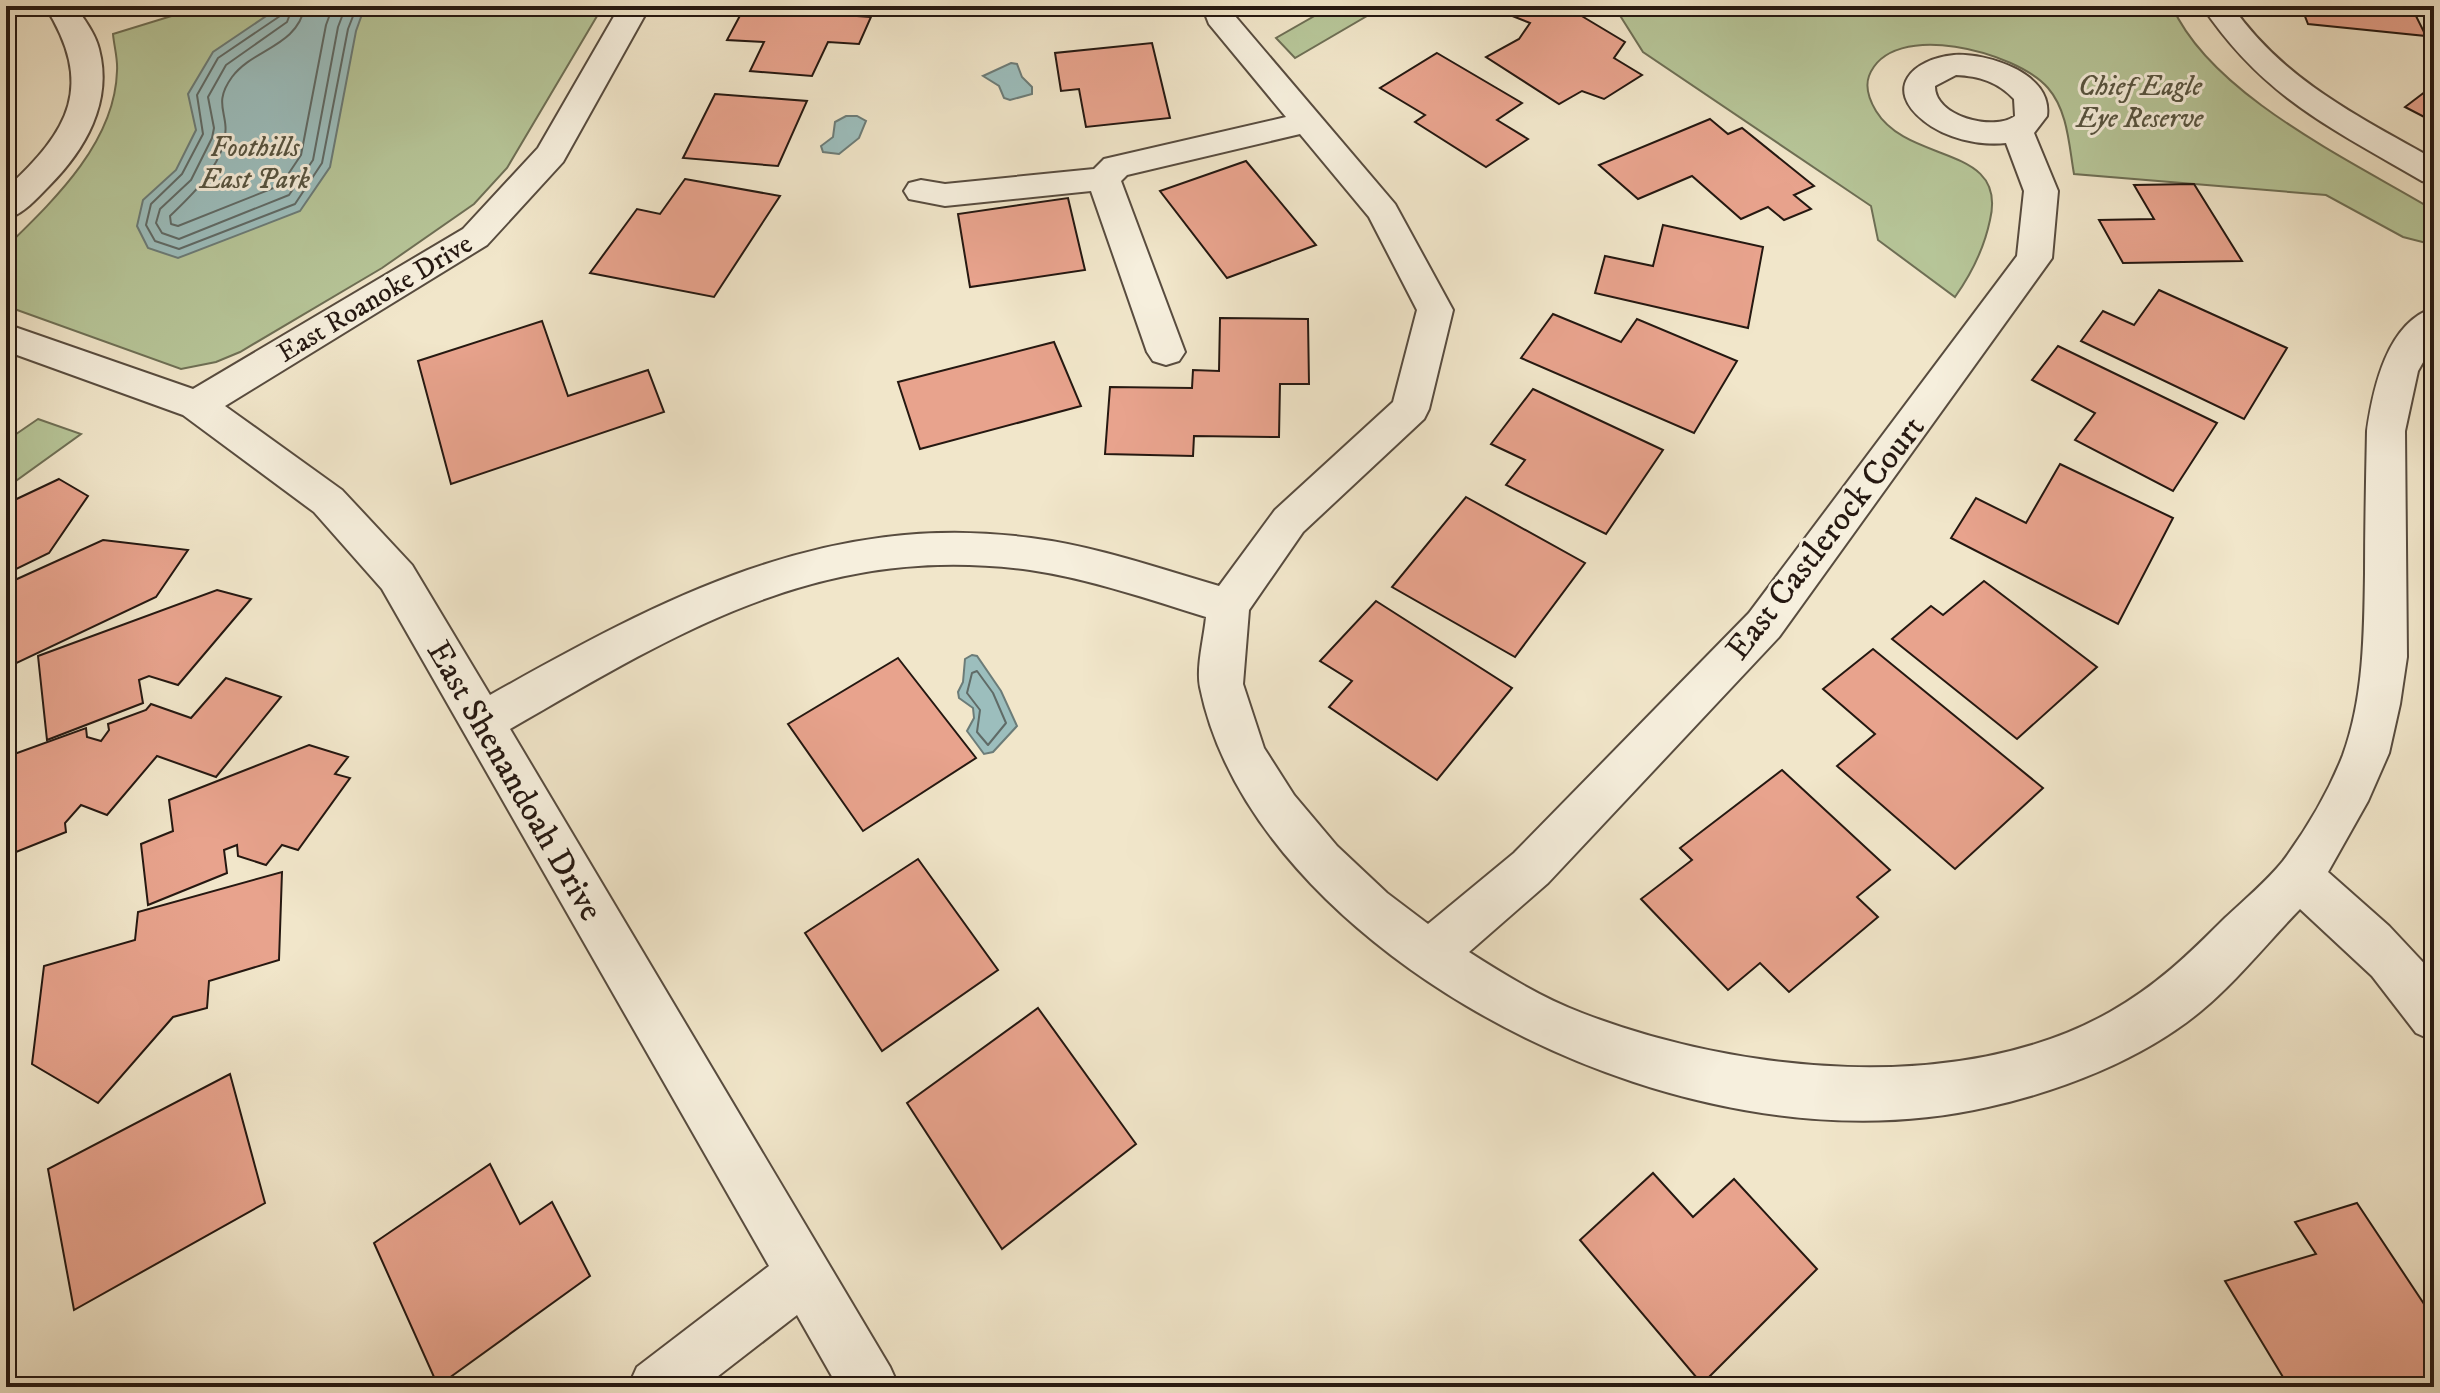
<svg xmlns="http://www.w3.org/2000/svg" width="2440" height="1393" viewBox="0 0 2440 1393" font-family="'IM FELL DW Pica',serif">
<rect width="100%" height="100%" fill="#f1e6ca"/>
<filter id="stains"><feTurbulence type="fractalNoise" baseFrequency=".0025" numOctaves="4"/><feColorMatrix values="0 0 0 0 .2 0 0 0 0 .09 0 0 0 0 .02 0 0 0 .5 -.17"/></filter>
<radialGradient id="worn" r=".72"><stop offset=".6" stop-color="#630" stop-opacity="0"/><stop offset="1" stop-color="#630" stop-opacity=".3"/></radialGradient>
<g fill="#b7c699" stroke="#6e6f55" stroke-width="2">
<path d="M 204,6 L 603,6 L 507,168 L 474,204 L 382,268 L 240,352 L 216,362 L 181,369 L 6,306 L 6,247 C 53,201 115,143 117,71 C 118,59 114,46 113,34 Z"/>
<path d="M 1332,6 L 1384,6 L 1295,58 L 1276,38 Z"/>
<path d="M 1614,6 L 2172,6 C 2211,95 2350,160 2432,209 L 2434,245 L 2403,237 L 2326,195 L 2074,174 C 2069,146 2068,111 2048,88 C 2017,52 1891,18 1869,76 C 1865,87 1870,101 1876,111 C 1909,165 2008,144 1990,220 C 1984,249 1972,273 1955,297 L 1878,240 L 1871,206 L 1643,52 Z"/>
<path d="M 38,419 L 81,434 L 6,488 L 6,441 Z"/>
</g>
<g fill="#9cbebd" stroke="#6c7c78" stroke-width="2">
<path d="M 281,6 L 365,6 L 356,31 L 330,167 L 300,211 L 178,258 L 148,248 L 137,226 L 143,200 L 176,170 L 196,130 L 188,94 L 213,52 Z"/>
<path d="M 1011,63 L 1017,64 L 1022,77 L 1032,87 L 1032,94 L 1010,100 L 1004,98 L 999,86 L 983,76 Z"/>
<path d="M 846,116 L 857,116 L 866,121 L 859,138 L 839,154 L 823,152 L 821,146 L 833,137 L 835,122 Z"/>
<path d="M 972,655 L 977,656 L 1001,691 L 1017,726 L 993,752 L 984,754 L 967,731 L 974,718 L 973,708 L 959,698 L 958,692 L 963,682 L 965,659 Z"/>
</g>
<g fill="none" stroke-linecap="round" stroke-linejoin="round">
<g stroke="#606b67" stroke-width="2">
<path d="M 283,6 L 280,16 L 218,58 L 197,95 L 203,134 L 182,174 L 151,204 L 146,225 L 155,241 L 179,249 L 295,204 L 322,163 L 348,29 L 357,6"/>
<path d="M 293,6 L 287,22 L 226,65 L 208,97 L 214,128 L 212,138 L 191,180 L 160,209 L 156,223 L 162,233 L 179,239 L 289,195 L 313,160 L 338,27 L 346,6"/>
<path d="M 305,6 C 297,47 254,48 232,77 C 211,106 231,113 224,142 C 217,171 191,196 170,216 L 171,224 L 178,226 L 281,185 L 301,155 L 326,25 L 333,6"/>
<path d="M 977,671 L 993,693 L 1006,723 L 988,745 L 977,732 L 980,710 L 967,693 L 972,673 Z"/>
</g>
</g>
<g fill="#e8a38d" stroke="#251811" stroke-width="2">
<path d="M 1565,6 L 1625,42 L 1614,58 L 1642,75 L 1604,99 L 1582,91 L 1559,104 L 1486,57 L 1519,39 L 1530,23 L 1487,6 Z"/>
<path d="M 2301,6 L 2411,6 L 2426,36 L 2308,24 Z"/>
<path d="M 744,8 L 871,17 L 859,44 L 828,42 L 812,76 L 750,71 L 764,42 L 727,40 Z"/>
<path d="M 1152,43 L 1170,118 L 1086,127 L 1079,89 L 1061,91 L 1055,53 Z"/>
<path d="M 1437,53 L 1522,103 L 1497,120 L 1528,139 L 1486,167 L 1415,122 L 1425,115 L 1380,88 Z"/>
<path d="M 2434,85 L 2434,122 L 2405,107 Z"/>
<path d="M 715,94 L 807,101 L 778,166 L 683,158 Z"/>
<path d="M 1710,119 L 1728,134 L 1742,128 L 1814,186 L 1794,195 L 1811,209 L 1784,220 L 1768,207 L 1741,219 L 1692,176 L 1638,199 L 1599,165 Z"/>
<path d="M 1246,161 L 1316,245 L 1227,278 L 1160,191 Z"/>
<path d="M 685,179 L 780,196 L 714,297 L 590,273 L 637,209 L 660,214 Z"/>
<path d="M 2194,184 L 2242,261 L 2123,263 L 2099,220 L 2154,219 L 2134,185 Z"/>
<path d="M 1068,198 L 1085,270 L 970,287 L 958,214 Z"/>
<path d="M 1663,225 L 1763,247 L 1748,328 L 1595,293 L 1605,256 L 1653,266 Z"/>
<path d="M 2159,290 L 2287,348 L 2244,419 L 2081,341 L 2103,311 L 2134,325 Z"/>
<path d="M 1553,314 L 1621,342 L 1637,319 L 1737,361 L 1694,433 L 1521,358 Z"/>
<path d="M 1220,318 L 1308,319 L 1309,384 L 1280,384 L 1279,437 L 1194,436 L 1193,456 L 1105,454 L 1110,387 L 1192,388 L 1193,370 L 1219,371 Z"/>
<path d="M 542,321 L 568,396 L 648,370 L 664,412 L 451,484 L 418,361 Z"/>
<path d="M 1054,342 L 1081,406 L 920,449 L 898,382 Z"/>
<path d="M 2058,346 L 2217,423 L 2173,491 L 2075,440 L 2095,413 L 2032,380 Z"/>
<path d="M 1533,389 L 1663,450 L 1606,534 L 1506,485 L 1525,460 L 1491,444 Z"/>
<path d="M 2060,464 L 2173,518 L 2118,624 L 1951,538 L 1976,498 L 2026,523 Z"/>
<path d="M 59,479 L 88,496 L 49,553 L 6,574 L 6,504 Z"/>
<path d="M 1466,497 L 1585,563 L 1515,657 L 1392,587 Z"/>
<path d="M 103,540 L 188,550 L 156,597 L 6,668 L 6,584 Z"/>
<path d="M 1984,581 L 2097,667 L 2017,739 L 1892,639 L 1931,606 L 1943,615 Z"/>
<path d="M 217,590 L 251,599 L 178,685 L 149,676 L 139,680 L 143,703 L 47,740 L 38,656 Z"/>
<path d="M 1376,601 L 1512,688 L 1437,780 L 1329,707 L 1352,681 L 1320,661 Z"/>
<path d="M 1873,649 L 2043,788 L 1955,869 L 1837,766 L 1875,734 L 1823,689 Z"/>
<path d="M 898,658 L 976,758 L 863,831 L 788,724 Z"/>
<path d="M 226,678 L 281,697 L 216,777 L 157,756 L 107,815 L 81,805 L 65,823 L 66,832 L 6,856 L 6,757 L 86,728 L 87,737 L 101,741 L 109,730 L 108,724 L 146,710 L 151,704 L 191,718 Z"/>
<path d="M 309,745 L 348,757 L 335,774 L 350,778 L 298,850 L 282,845 L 266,865 L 238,856 L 237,845 L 224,850 L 227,873 L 148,905 L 141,844 L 173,831 L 169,800 Z"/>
<path d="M 1782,770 L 1890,870 L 1857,897 L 1878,917 L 1789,992 L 1760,963 L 1728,990 L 1641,899 L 1692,860 L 1680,848 Z"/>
<path d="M 918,859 L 998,970 L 882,1051 L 805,933 Z"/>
<path d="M 282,872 L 279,960 L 209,981 L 207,1008 L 173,1017 L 98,1103 L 32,1064 L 44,966 L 135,940 L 138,912 Z"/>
<path d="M 1038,1008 L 1136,1144 L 1002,1249 L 907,1103 Z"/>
<path d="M 230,1074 L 265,1203 L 74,1310 L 48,1169 Z"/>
<path d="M 490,1164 L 520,1224 L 552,1202 L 590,1276 L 438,1386 L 374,1243 Z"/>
<path d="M 1653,1173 L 1693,1217 L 1734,1179 L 1817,1269 L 1702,1384 L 1580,1240 Z"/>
<path d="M 2357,1203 L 2434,1319 L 2434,1387 L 2289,1387 L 2225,1281 L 2316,1254 L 2295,1222 Z"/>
</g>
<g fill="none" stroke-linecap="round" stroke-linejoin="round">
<g stroke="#584c3f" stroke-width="4">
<g id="minor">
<path d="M 45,6 L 75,6 C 84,19 95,33 99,49 C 113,102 85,150 49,186 C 36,199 24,214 6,219 L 6,189 C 70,130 95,86 45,6 Z"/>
<path d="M 620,6 L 650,6 L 563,162 L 487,245 L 225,406 L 342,490 L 412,565 L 490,695 C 661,599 826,510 1031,538 C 1095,546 1157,568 1219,586 L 1275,510 L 1393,402 L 1417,310 L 1369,217 L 1300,134 L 1127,175 L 1121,181 L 1185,352 L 1179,361 L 1166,365 L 1153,361 L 1147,352 L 1091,191 L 945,206 L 909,199 L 904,191 L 909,183 L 921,180 L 945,184 L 1094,169 L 1104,159 L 1286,117 L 1209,24 L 1202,6 L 1232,6 L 1235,16 L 1395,204 L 1453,310 L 1429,409 L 1424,419 L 1303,532 L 1249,610 L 1243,684 L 1264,748 L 1294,795 L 1337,846 L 1387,893 L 1428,924 L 1514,853 L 1749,613 L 2017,256 L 2024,191 L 2006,143 C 1979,146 1945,138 1924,121 C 1883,89 1912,59 1954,55 C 1987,53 2053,73 2047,116 L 2034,133 L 2058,191 L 2052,258 L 1779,637 L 1548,883 L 1469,952 C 1505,975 1542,998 1582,1013 C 1737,1073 1960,1097 2110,1012 C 2156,986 2188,955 2225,918 C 2244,900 2266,882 2283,861 C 2306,830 2329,791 2343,755 C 2364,697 2364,634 2365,574 C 2365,526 2366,479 2367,431 C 2373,389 2387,322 2434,308 L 2434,343 L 2418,371 L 2405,431 L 2407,657 L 2400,704 L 2389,753 L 2368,801 L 2328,872 L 2389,926 L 2434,974 L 2434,1041 L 2416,1033 L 2372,976 L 2300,909 C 2268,942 2237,981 2201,1011 C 2143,1059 2061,1091 1988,1107 C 1762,1159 1488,1057 1326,899 C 1267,841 1217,770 1200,687 C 1196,667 1204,638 1206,617 C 1148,599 1090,579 1030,570 C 823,542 681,630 510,729 L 890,1367 L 899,1387 L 838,1387 L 797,1315 L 704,1387 L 628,1387 L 637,1367 L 769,1266 L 382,589 L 314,512 L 183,415 L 6,351 L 6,324 L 193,389 L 463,229 L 538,148 ZM 1956,75 C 1979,76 1998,82 2014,99 L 2015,116 C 1993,132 1934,116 1935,86 Z"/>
<path d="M 2202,6 L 2232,6 C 2282,79 2359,117 2434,159 L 2434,184 L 2422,181 C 2331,128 2263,97 2202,6 Z"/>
</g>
</g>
<use href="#minor" fill="#f6efdd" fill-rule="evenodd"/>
</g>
<g text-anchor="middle" stroke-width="6" stroke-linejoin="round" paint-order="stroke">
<g font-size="28" font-style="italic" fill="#585541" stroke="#f6efdd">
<text x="2140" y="95">Chief Eagle<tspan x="2140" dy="32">Eye Reserve</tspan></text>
<text x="255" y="156">Foothills<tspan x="255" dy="32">East Park</tspan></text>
</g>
<g font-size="28" fill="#251811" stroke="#f6efdd">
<text transform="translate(374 297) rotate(-31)" y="10">East Roanoke Drive</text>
</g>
<g font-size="34" fill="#251811" stroke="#f6efdd">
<text transform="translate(1824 537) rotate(-52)" y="12">East Castlerock Court</text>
<text transform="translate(516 780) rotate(60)" y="12">East Shenandoah Drive</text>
</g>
</g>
<rect width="2440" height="1393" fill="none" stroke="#f1e6ca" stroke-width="32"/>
<rect x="8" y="8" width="2424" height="1377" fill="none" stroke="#251811" stroke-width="4"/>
<rect x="16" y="16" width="2408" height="1361" fill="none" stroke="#251811" stroke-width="2"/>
<rect width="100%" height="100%" filter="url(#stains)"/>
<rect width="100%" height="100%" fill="url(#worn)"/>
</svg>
